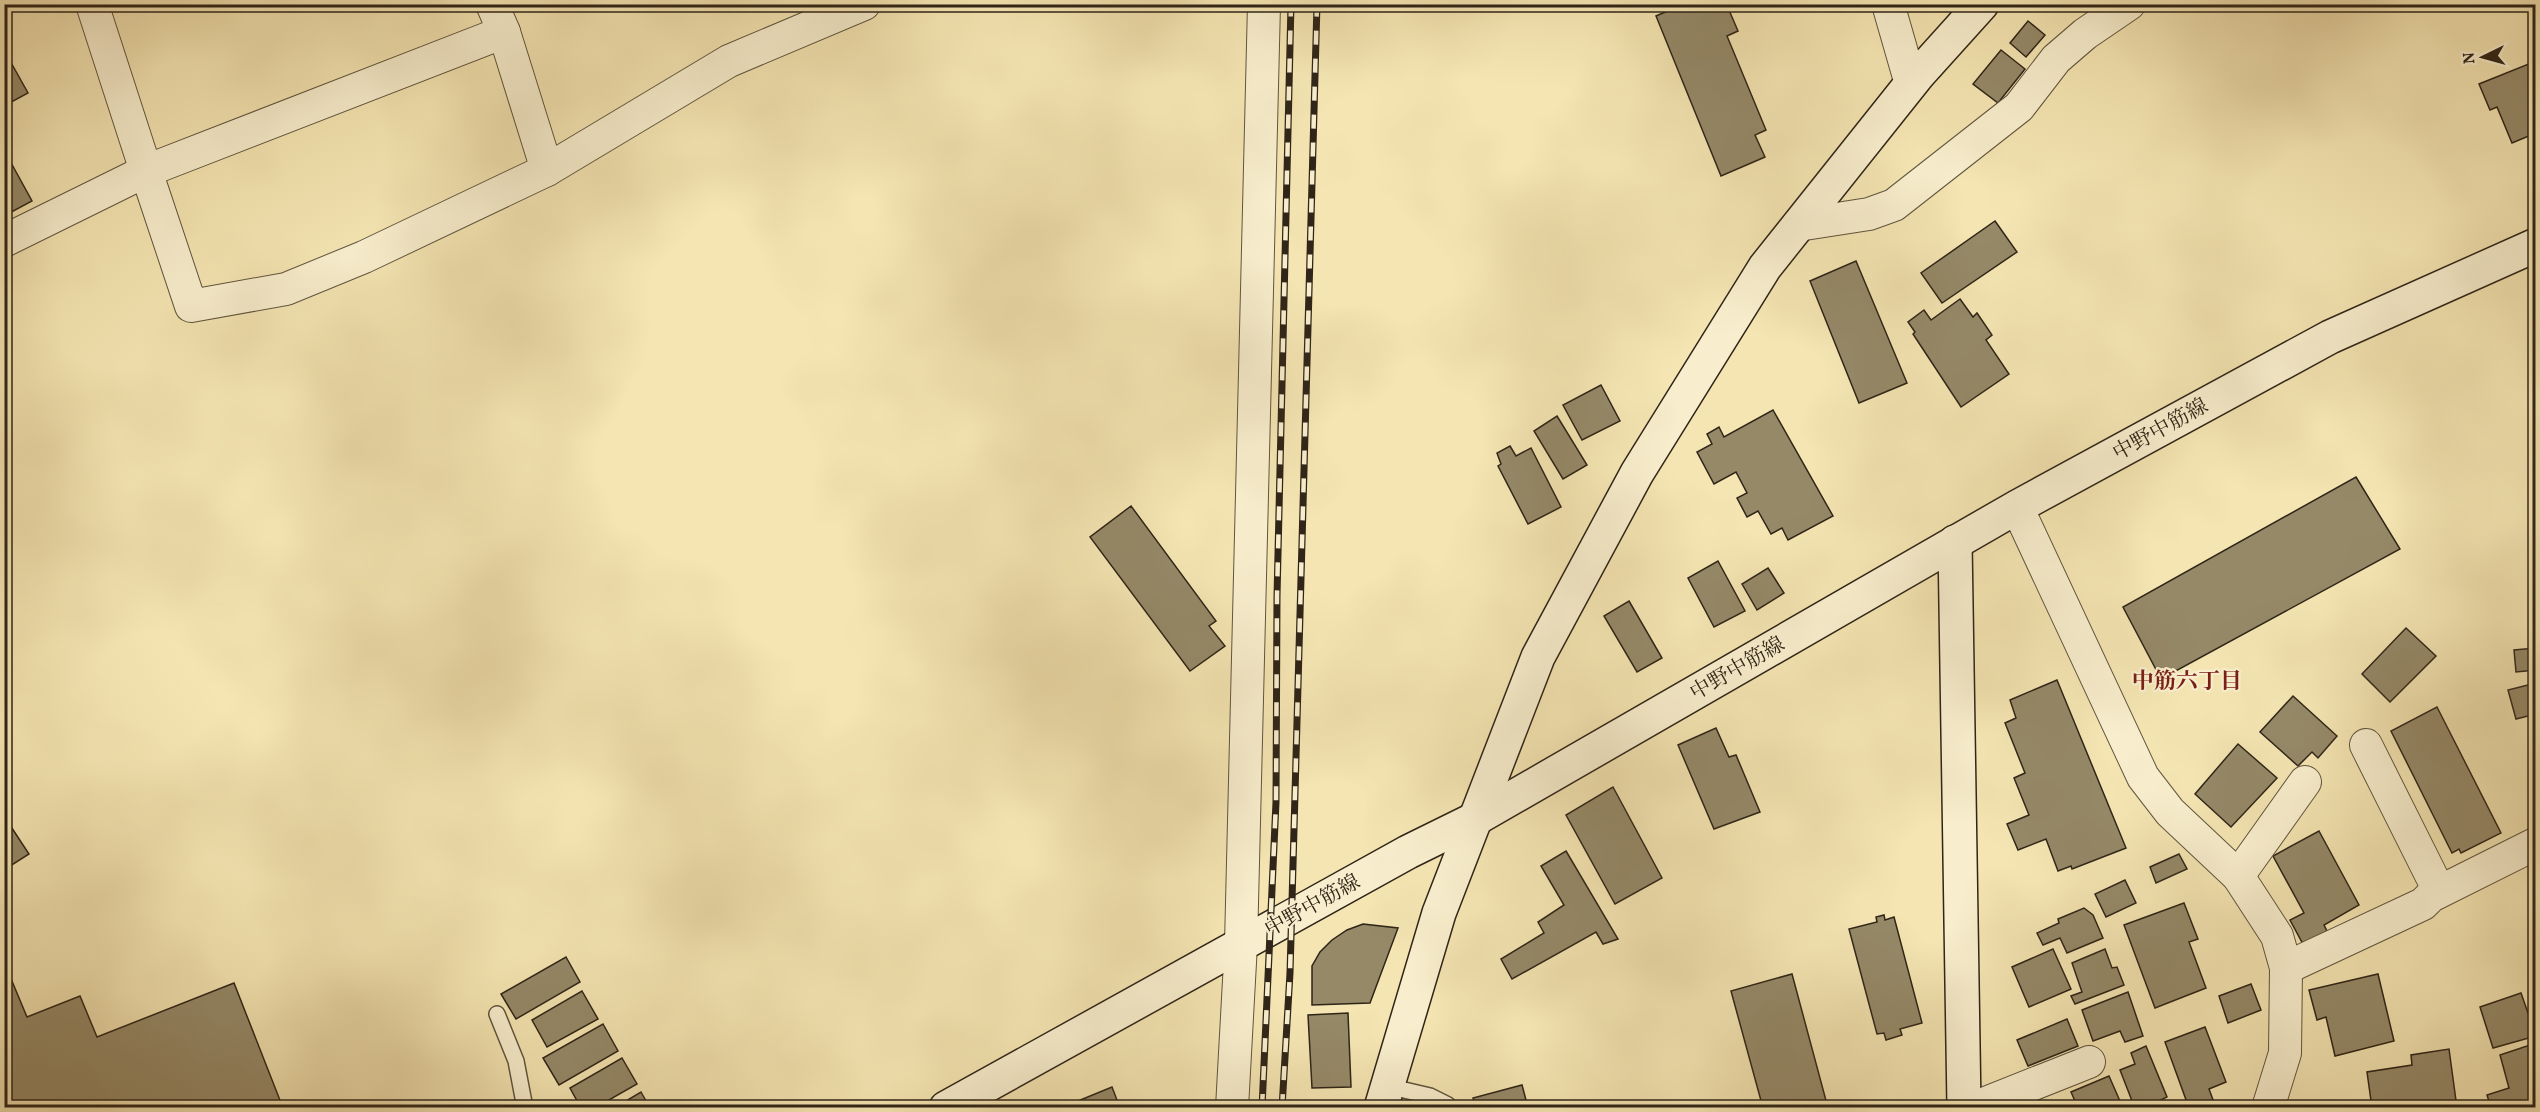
<svg xmlns="http://www.w3.org/2000/svg" width="2540" height="1112" viewBox="0 0 2540 1112" font-family="Vollkorn,'Noto Serif JP',serif">
<rect width="100%" height="100%" fill="#f4e5b2"/>
<filter id="stains"><feTurbulence type="fractalNoise" baseFrequency=".00333" numOctaves="4"/><feColorMatrix values="0 0 0 0 .2 0 0 0 0 .09 0 0 0 0 .02 0 0 0 .5 -.17"/></filter>
<radialGradient id="worn" r=".72"><stop offset=".6" stop-color="#630" stop-opacity="0"/><stop offset="1" stop-color="#630" stop-opacity=".3"/></radialGradient>
<g fill="#958968" stroke="#2f2518" stroke-width="1.5">
<path d="M 1684,4 L 1720,4 L 1722,10 L 1729,10 L 1738,31 L 1727,36 L 1766,130 L 1755,135 L 1765,157 L 1721,176 L 1656,16 Z"/>
<path d="M 2028,21 L 2045,35 L 2026,57 L 2010,43 Z"/>
<path d="M 4,50 L 28,93 L 4,106 Z"/>
<path d="M 2001,50 L 2025,69 L 1998,103 L 1973,84 Z"/>
<path d="M 2536,61 L 2536,133 L 2512,143 L 2497,107 L 2490,110 L 2479,84 Z"/>
<path d="M 4,150 L 32,201 L 4,216 Z"/>
<path d="M 1995,221 L 2017,252 L 1942,303 L 1921,273 Z"/>
<path d="M 1856,261 L 1907,383 L 1859,403 L 1810,281 Z"/>
<path d="M 1960,299 L 1973,317 L 1977,313 L 1992,335 L 1986,340 L 2009,374 L 1961,407 L 1913,334 L 1915,332 L 1908,322 L 1924,310 L 1931,320 Z"/>
<path d="M 1601,385 L 1620,421 L 1582,440 L 1563,405 Z"/>
<path d="M 1773,410 L 1833,516 L 1788,540 L 1782,528 L 1771,534 L 1758,511 L 1747,517 L 1737,498 L 1747,493 L 1736,472 L 1714,484 L 1697,452 L 1712,444 L 1707,434 L 1719,427 L 1724,437 Z"/>
<path d="M 1557,416 L 1587,465 L 1563,479 L 1534,431 Z"/>
<path d="M 1510,446 L 1516,456 L 1531,448 L 1561,507 L 1528,524 L 1498,466 L 1501,464 L 1497,453 Z"/>
<path d="M 2356,477 L 2400,549 L 2161,679 L 2123,607 Z"/>
<path d="M 1131,506 L 1216,621 L 1209,626 L 1225,646 L 1190,671 L 1090,537 Z"/>
<path d="M 1718,561 L 1745,611 L 1714,627 L 1688,578 Z"/>
<path d="M 1768,568 L 1784,593 L 1757,610 L 1742,584 Z"/>
<path d="M 1629,601 L 1662,658 L 1637,672 L 1604,616 Z"/>
<path d="M 2406,628 L 2436,656 L 2390,702 L 2362,674 Z"/>
<path d="M 2536,648 L 2536,670 L 2516,672 L 2514,650 Z"/>
<path d="M 2057,680 L 2126,848 L 2072,869 L 2071,866 L 2058,871 L 2046,839 L 2018,850 L 2007,824 L 2029,815 L 2014,778 L 2025,773 L 2005,723 L 2016,718 L 2010,700 Z"/>
<path d="M 2536,683 L 2536,714 L 2516,719 L 2508,690 Z"/>
<path d="M 2293,696 L 2337,736 L 2318,758 L 2312,752 L 2298,766 L 2260,732 Z"/>
<path d="M 2437,707 L 2501,833 L 2461,853 L 2459,849 L 2452,853 L 2391,731 Z"/>
<path d="M 1716,728 L 1729,757 L 1736,755 L 1760,812 L 1714,829 L 1678,745 Z"/>
<path d="M 2238,744 L 2277,778 L 2231,827 L 2195,794 Z"/>
<path d="M 1613,787 L 1662,878 L 1615,904 L 1566,815 Z"/>
<path d="M 4,816 L 29,854 L 4,870 Z"/>
<path d="M 2319,831 L 2359,905 L 2324,925 L 2328,933 L 2304,946 L 2290,920 L 2304,913 L 2273,856 Z"/>
<path d="M 1566,851 L 1618,939 L 1603,944 L 1596,932 L 1512,979 L 1501,959 L 1544,933 L 1538,922 L 1564,905 L 1541,866 Z"/>
<path d="M 2179,854 L 2187,869 L 2156,883 L 2150,867 Z"/>
<path d="M 2125,880 L 2136,903 L 2106,917 L 2095,894 Z"/>
<path d="M 2184,903 L 2198,939 L 2189,942 L 2206,988 L 2155,1008 L 2124,925 Z"/>
<path d="M 2084,908 L 2093,915 L 2103,938 L 2067,953 L 2060,938 L 2043,945 L 2037,933 L 2059,923 L 2058,919 Z"/>
<path d="M 1884,915 L 1885,920 L 1894,917 L 1922,1023 L 1900,1029 L 1902,1035 L 1886,1040 L 1884,1033 L 1877,1034 L 1849,929 L 1877,922 L 1876,917 Z"/>
<path d="M 1363,924 L 1398,928 L 1370,1003 L 1312,1005 L 1312,966 L 1320,952 L 1332,940 L 1347,930 Z"/>
<path d="M 2053,949 L 2071,989 L 2029,1007 L 2012,967 Z"/>
<path d="M 2105,949 L 2112,968 L 2117,967 L 2124,985 L 2075,1004 L 2071,996 L 2082,992 L 2072,963 Z"/>
<path d="M 566,957 L 580,982 L 516,1019 L 501,994 Z"/>
<path d="M 4,962 L 27,1017 L 80,996 L 97,1037 L 234,983 L 283,1108 L 4,1108 Z"/>
<path d="M 1792,974 L 1828,1108 L 1763,1108 L 1731,991 Z"/>
<path d="M 2378,974 L 2394,1041 L 2335,1056 L 2326,1017 L 2317,1020 L 2309,990 Z"/>
<path d="M 2251,984 L 2261,1010 L 2228,1023 L 2219,996 Z"/>
<path d="M 582,991 L 598,1019 L 547,1047 L 532,1020 Z"/>
<path d="M 2128,992 L 2143,1036 L 2125,1042 L 2120,1031 L 2093,1041 L 2082,1010 Z"/>
<path d="M 2521,993 L 2528,1013 L 2536,1010 L 2536,1036 L 2493,1048 L 2480,1007 Z"/>
<path d="M 1348,1013 L 1351,1087 L 1312,1088 L 1308,1015 Z"/>
<path d="M 2067,1019 L 2078,1046 L 2028,1066 L 2017,1040 Z"/>
<path d="M 603,1024 L 618,1051 L 559,1085 L 543,1058 Z"/>
<path d="M 2205,1027 L 2226,1082 L 2209,1089 L 2216,1108 L 2189,1108 L 2165,1042 Z"/>
<path d="M 2536,1043 L 2536,1105 L 2524,1108 L 2491,1108 L 2487,1095 L 2509,1088 L 2500,1055 Z"/>
<path d="M 2146,1046 L 2167,1097 L 2145,1108 L 2143,1102 L 2134,1106 L 2120,1070 L 2135,1064 L 2131,1053 Z"/>
<path d="M 2449,1049 L 2457,1108 L 2372,1108 L 2367,1072 L 2412,1065 L 2411,1055 Z"/>
<path d="M 622,1058 L 637,1084 L 595,1108 L 581,1108 L 570,1088 Z"/>
<path d="M 2109,1076 L 2123,1108 L 2078,1108 L 2071,1092 Z"/>
<path d="M 1522,1085 L 1526,1100 L 1519,1102 L 1521,1108 L 1476,1108 L 1473,1098 Z"/>
<path d="M 1112,1087 L 1120,1108 L 1081,1108 L 1078,1101 Z"/>
<path d="M 641,1092 L 650,1108 L 614,1108 Z"/>
<path d="M 2360,1102 L 2360,1108 L 2306,1108 L 2306,1104 Z"/>
</g>
<g fill="none" stroke-linecap="round" stroke-linejoin="round">
<g stroke="#60553e" stroke-width="18">
<g id="lane">
<path d="M 497,1014 L 516,1061 L 525,1108"/>
<path d="M 1387,1086 L 1430,1096 L 1448,1105 L 1449,1108"/>
</g>
</g>
<g stroke="#60553e" stroke-width="34">
<g id="street">
<path d="M 92,4 L 146,171 L 504,32"/>
<path d="M 1888,4 L 1911,84"/>
<path d="M 547,170 L 729,61 L 864,4"/>
<path d="M 1798,225 L 1869,214 L 1894,205 L 2019,107 L 2056,59 L 2085,34 L 2129,4"/>
<path d="M 4,241 L 146,171 L 191,306 L 286,289 L 364,257 L 547,170 L 504,32 L 492,4"/>
<path d="M 2017,507 L 2143,777 L 2170,812 L 2238,876 L 2305,782"/>
<path d="M 2366,745 L 2439,891"/>
<path d="M 2238,876 L 2277,936 L 2286,968 L 2285,1053 L 2268,1108"/>
<path d="M 2286,968 L 2423,904 L 2431,896 L 2535,844"/>
<path d="M 1232,1108 L 1241,944 L 1264,4"/>
<path d="M 1973,1108 L 2089,1062"/>
</g>
</g>
<g stroke="#2f2518" stroke-width="36">
<g id="secondary">
<path d="M 1955,542 L 1964,1108"/>
<path d="M 946,1108 L 1408,852 L 1477,818 L 2017,507 L 2330,337 L 2536,245"/>
<path d="M 1381,1108 L 1439,913 L 1538,657 L 1637,473 L 1765,267 L 1918,75 L 1982,4"/>
</g>
</g>
<use href="#lane" stroke="#f8eecd" stroke-width="15"/>
<use href="#street" stroke="#f8eecd" stroke-width="32"/>
<use href="#secondary" stroke="#f8eecd" stroke-width="33"/>
<g stroke="#2f2518" stroke-width="7">
<g id="rail">
<path d="M 1262,1108 L 1276,802 L 1277,596 L 1291,4"/>
<path d="M 1282,1108 L 1290,973 L 1317,4"/>
</g>
</g>
<use href="#rail" stroke="#f8eecd" stroke-width="4.5" stroke-dasharray="14" stroke-linecap="butt"/>
</g>
<g text-anchor="middle" stroke-width="4.5" stroke-linejoin="round" paint-order="stroke">
<g font-size="21" fill="#2f2518" stroke="#f8eecd">
<text transform="translate(2160 429) rotate(-29)" y="7">中野中筋線</text>
<text transform="translate(1737 668) rotate(-30)" y="7">中野中筋線</text>
<text transform="translate(1312 905) rotate(-29)" y="7">中野中筋線</text>
</g>
<g font-size="22" font-weight="bold" fill="#7a1f14" stroke="#f8eecd">
<text x="2187" y="688">中筋六丁目</text>
</g>
</g>
<rect width="2540" height="1112" fill="none" stroke="#f4e5b2" stroke-width="24"/>
<rect x="6" y="6" width="2528" height="1100" fill="none" stroke="#2f2518" stroke-width="3"/>
<rect x="12" y="12" width="2516" height="1088" fill="none" stroke="#2f2518" stroke-width="1.5"/>
<g transform="translate(2483 57) rotate(265)" stroke="#f8eecd" stroke-width="4.5" paint-order="stroke">
<path d="M0-4.5L10 22L0 15L-10 22Z" fill="#2f2518"/>
<text y="-9" font-size="16" font-weight="bold" text-anchor="middle" fill="#2f2518">N</text>
</g>
<rect width="100%" height="100%" filter="url(#stains)"/>
<rect width="100%" height="100%" fill="url(#worn)"/>
</svg>
